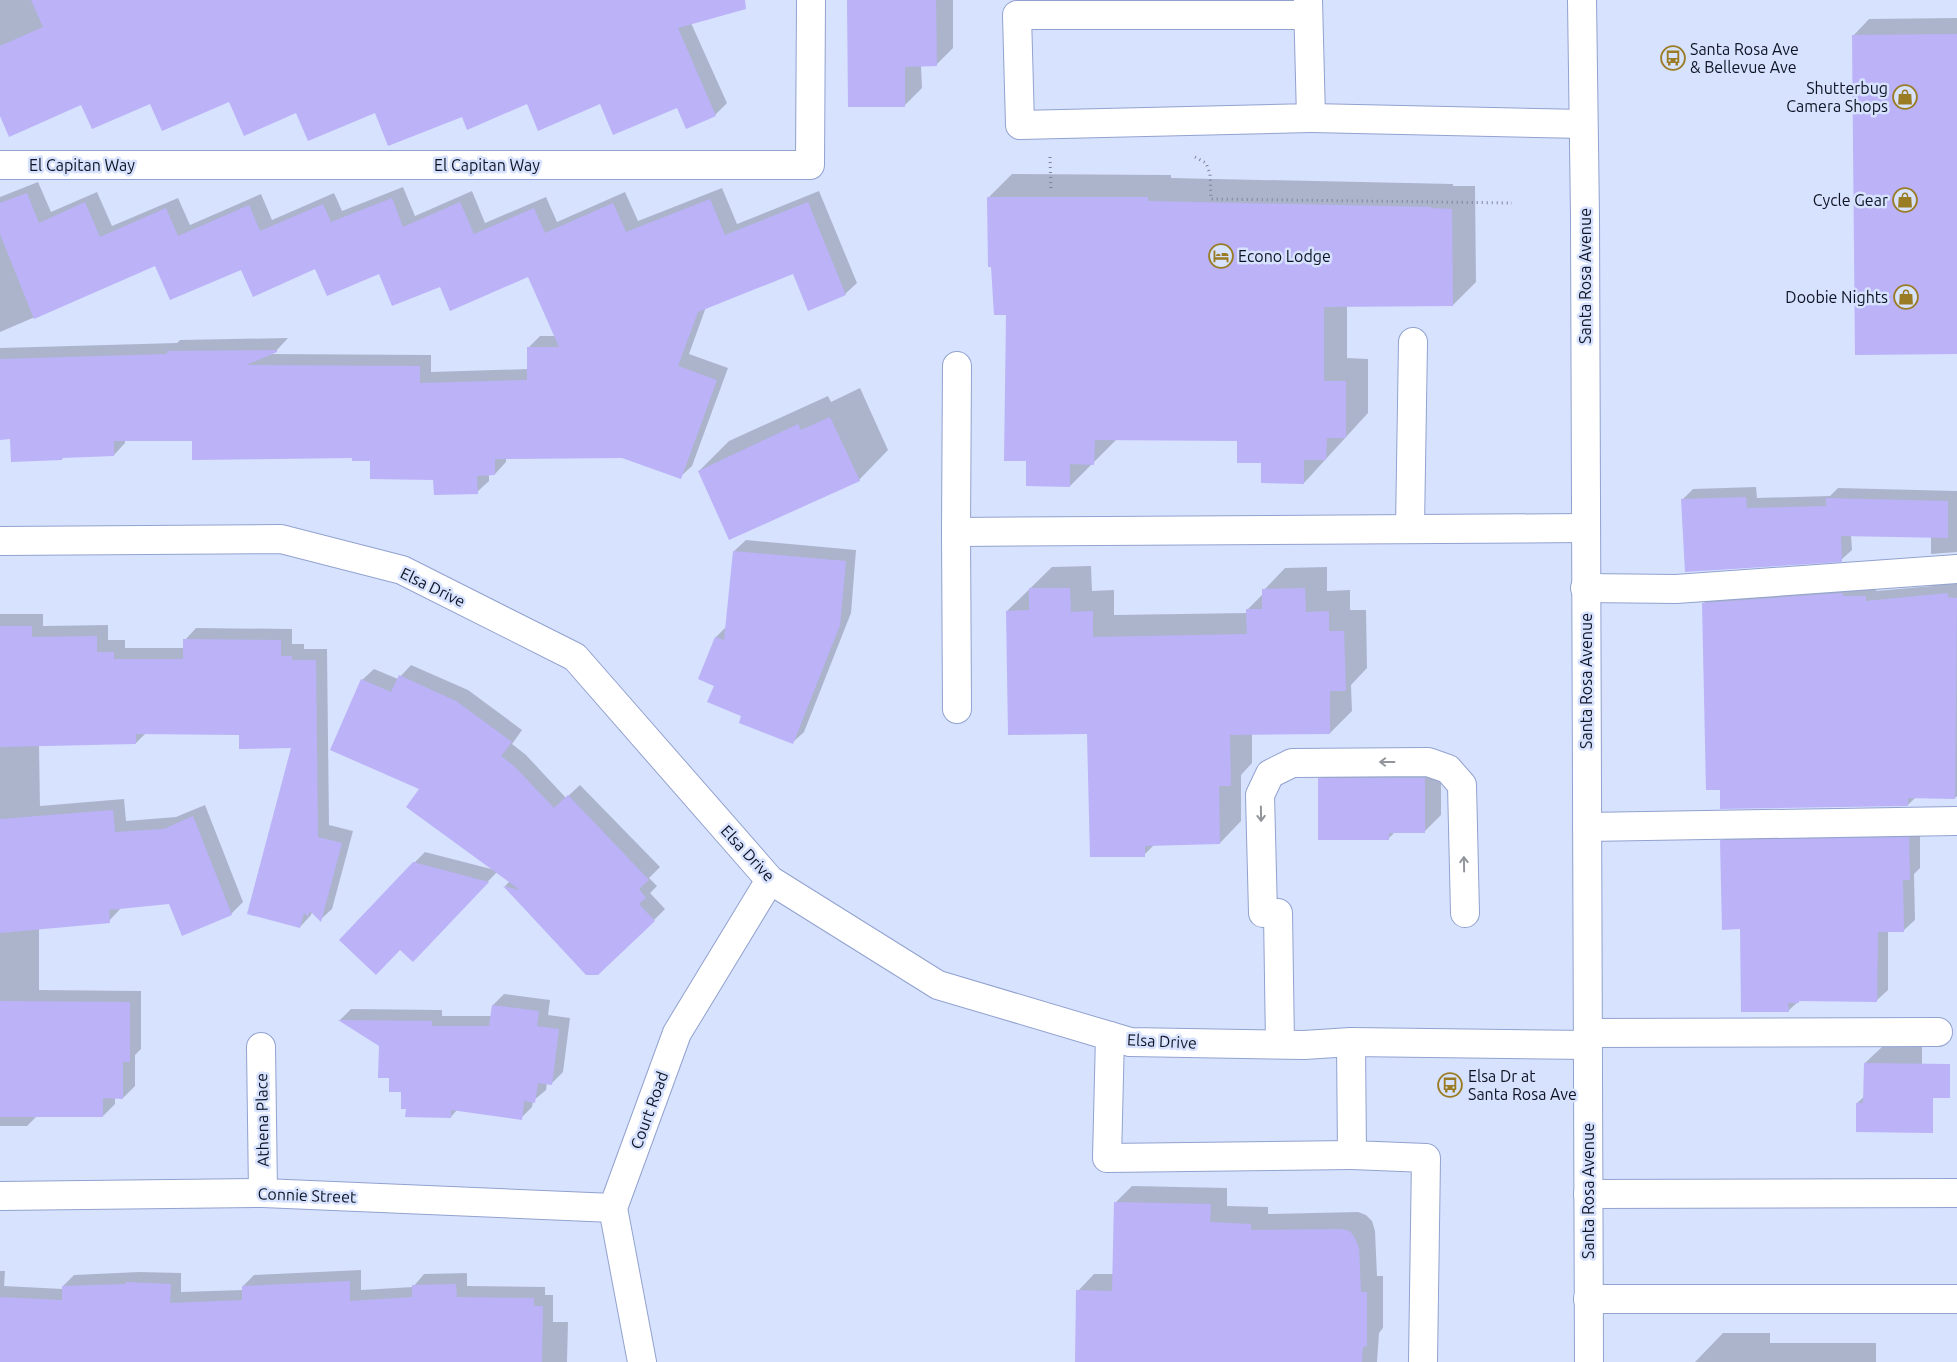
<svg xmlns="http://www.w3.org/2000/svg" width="1957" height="1362" viewBox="0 0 1957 1362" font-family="Ubuntu,sans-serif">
<rect width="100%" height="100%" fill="#d7e2ff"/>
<g fill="#0003">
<path d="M 0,0 L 738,0 L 691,23 L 727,103 L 715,115 L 687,127 L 677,106 L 601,103 L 528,103 L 462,116 L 376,111 L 297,112 L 229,100 L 82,104 L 0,113 Z"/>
<path d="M 849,0 L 953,0 L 953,48 L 936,65 L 921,65 L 922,88 L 905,105 Z"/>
<path d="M 1957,18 L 1957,353 L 1853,36 L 1869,19 Z"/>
<path d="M 1012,174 L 1171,175 L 1171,178 L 1453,184 L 1453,186 L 1475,186 L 1476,282 L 1453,305 L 1347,305 L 1347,358 L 1368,359 L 1368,413 L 1304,483 L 1238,440 L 1117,439 L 1070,486 L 1028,460 L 989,197 Z"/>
<path d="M 38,182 L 51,212 L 97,192 L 112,226 L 178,198 L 190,225 L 261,194 L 272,220 L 334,193 L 342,211 L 403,187 L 415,216 L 472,191 L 485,223 L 546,197 L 557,222 L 625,192 L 638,221 L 722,188 L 737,224 L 819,191 L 857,283 L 845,294 L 794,272 L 706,307 L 689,354 L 728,368 L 692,466 L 680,477 L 622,456 L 506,458 L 506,462 L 495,474 L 489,474 L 489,481 L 477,492 L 371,460 L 193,440 L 125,440 L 125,443 L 114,455 L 65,456 L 62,459 L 12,438 L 0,439 L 0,348 L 177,343 L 180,340 L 288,338 L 276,351 L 270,354 L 431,355 L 431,372 L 529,369 L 528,348 L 540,336 L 556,336 L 529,275 L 440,286 L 379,272 L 316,268 L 242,268 L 156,265 L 0,332 L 0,197 Z"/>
<path d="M 860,388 L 888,450 L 859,480 L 699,471 L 729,441 L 828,396 L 831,402 Z"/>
<path d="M 1756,487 L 1757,498 L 1830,496 L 1838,488 L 1957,491 L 1957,552 L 1931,554 L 1931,537 L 1851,535 L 1852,550 L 1841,560 L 1683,499 L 1693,489 Z"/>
<path d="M 746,540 L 856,550 L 851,613 L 804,732 L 792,743 L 743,715 L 716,685 L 716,637 L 727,626 L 734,551 Z"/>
<path d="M 1091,566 L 1092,591 L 1114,590 L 1114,615 L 1248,613 L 1248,609 L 1264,593 L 1264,590 L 1285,568 L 1327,567 L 1327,591 L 1350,590 L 1350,610 L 1366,610 L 1367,668 L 1351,685 L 1352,711 L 1330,733 L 1252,734 L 1252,763 L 1241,775 L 1241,821 L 1220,843 L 1155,844 L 1144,855 L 1088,733 L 1007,611 L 1052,567 Z"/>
<path d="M 1957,575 L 1957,796 L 1955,798 L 1916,797 L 1908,805 L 1721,789 L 1704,603 L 1714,593 L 1877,586 L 1876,591 L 1932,586 L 1941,576 Z"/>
<path d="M 0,614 L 43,614 L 43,626 L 108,625 L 108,640 L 125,640 L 125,648 L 185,648 L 185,640 L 196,628 L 292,629 L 292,644 L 304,644 L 304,649 L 327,649 L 329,825 L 353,831 L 332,909 L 320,920 L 312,912 L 311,915 L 300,927 L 292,747 L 240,733 L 146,733 L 136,743 L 39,745 L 40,806 L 124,799 L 126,821 L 176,817 L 205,805 L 243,902 L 231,914 L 170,903 L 121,908 L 109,921 L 39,928 L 39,990 L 141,991 L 141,1049 L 135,1055 L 135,1086 L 123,1098 L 115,1097 L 115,1104 L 103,1116 L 37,1116 L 27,1126 L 0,1126 Z"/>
<path d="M 411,665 L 468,690 L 522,730 L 512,744 L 526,755 L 566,798 L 580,785 L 660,867 L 649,878 L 657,886 L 650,893 L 665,909 L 654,920 L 587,973 L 505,886 L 510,881 L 497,872 L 423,949 L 400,948 L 414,863 L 425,852 L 495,870 L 421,788 L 362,680 L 374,669 L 398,679 Z"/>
<path d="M 1336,762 L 1441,762 L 1441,815 L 1424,832 L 1395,832 L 1389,838 L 1319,779 Z"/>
<path d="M 1920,827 L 1920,868 L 1914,874 L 1915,920 L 1903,931 L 1888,931 L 1888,990 L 1876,1001 L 1800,1000 L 1788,1011 L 1741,928 L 1722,841 L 1733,830 Z"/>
<path d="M 504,994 L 550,1000 L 548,1015 L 570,1018 L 563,1072 L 551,1084 L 547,1083 L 546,1090 L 533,1101 L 532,1107 L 521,1118 L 457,1110 L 451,1117 L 407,1108 L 403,1090 L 391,1077 L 380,1045 L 340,1020 L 351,1009 L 442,1010 L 442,1016 L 491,1016 L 493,1005 Z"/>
<path d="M 1882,1047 L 1922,1047 L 1922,1115 L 1857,1103 L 1865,1096 L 1865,1063 Z"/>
<path d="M 1132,1186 L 1227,1188 L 1227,1206 L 1268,1207 L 1268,1214 L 1358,1212 L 1366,1215 L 1372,1221 L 1375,1231 L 1377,1276 L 1383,1276 L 1383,1328 L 1379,1333 L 1377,1362 L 1076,1362 L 1078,1291 L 1094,1274 L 1113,1274 L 1115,1203 Z"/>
<path d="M 361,1270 L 361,1290 L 413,1287 L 424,1274 L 467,1273 L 467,1286 L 545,1287 L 545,1295 L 553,1295 L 553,1322 L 568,1322 L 567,1362 L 0,1362 L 0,1271 L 5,1271 L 4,1286 L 63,1289 L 63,1286 L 74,1275 L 139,1272 L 181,1273 L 181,1292 L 243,1290 L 243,1286 L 254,1275 Z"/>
<path d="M 1723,1333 L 1770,1333 L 1770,1343 L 1876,1343 L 1876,1362 L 1695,1362 Z"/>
</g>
<g fill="#bbb2f8">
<path d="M 31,0 L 745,0 L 746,9 L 678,28 L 716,116 L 686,129 L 677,108 L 613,135 L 600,104 L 538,131 L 527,104 L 467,130 L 462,117 L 388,146 L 375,113 L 308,141 L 296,113 L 244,136 L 229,102 L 162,131 L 150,104 L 92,129 L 81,105 L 9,137 L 0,116 L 0,46 L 43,27 Z"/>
<path d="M 847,0 L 936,0 L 937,66 L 905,67 L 905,107 L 848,107 Z"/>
<path d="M 1957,34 L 1957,354 L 1855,355 L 1852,35 Z"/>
<path d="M 27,193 L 39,223 L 85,202 L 100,237 L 166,208 L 178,236 L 249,205 L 260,231 L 323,204 L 331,222 L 392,198 L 403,227 L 460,202 L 474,234 L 534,208 L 545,233 L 613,203 L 626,232 L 710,199 L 725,235 L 808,202 L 846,295 L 808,311 L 793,274 L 698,312 L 678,366 L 717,380 L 681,479 L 622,458 L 495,459 L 495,475 L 477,476 L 478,494 L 434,495 L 433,480 L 370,479 L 370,461 L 352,461 L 352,458 L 192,460 L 192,441 L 114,441 L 114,456 L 62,458 L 62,460 L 11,462 L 10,439 L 0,440 L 0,359 L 167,354 L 167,351 L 277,350 L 277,352 L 246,365 L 420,366 L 420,383 L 527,380 L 527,347 L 559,347 L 528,277 L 450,311 L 440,287 L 392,306 L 379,274 L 327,296 L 315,269 L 253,297 L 241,270 L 170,300 L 155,266 L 34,319 L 0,234 L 0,203 Z"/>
<path d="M 987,197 L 1148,197 L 1148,201 L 1431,207 L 1431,208 L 1452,209 L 1453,306 L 1324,307 L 1324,381 L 1346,381 L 1346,438 L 1327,438 L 1326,460 L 1304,460 L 1304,484 L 1261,483 L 1261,463 L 1237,463 L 1237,441 L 1095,440 L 1094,465 L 1070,464 L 1070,487 L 1026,486 L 1026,461 L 1004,461 L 1006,315 L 994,315 L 991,267 L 988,267 Z"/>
<path d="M 830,417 L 860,481 L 729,540 L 698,471 L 798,424 L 801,430 Z"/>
<path d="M 1746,497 L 1747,508 L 1826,506 L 1826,498 L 1948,501 L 1948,538 L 1841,536 L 1842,562 L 1685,572 L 1681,499 Z"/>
<path d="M 733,551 L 846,561 L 840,625 L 793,744 L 739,723 L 741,716 L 707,702 L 714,686 L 698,679 L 715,637 L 724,640 Z"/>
<path d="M 1029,588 L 1070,588 L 1071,612 L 1093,611 L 1093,637 L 1247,634 L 1246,609 L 1262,609 L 1262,589 L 1305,588 L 1306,612 L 1329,611 L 1329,631 L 1344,631 L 1346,691 L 1330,691 L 1330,734 L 1230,735 L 1231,786 L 1219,786 L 1220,844 L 1145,846 L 1145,857 L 1090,857 L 1087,734 L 1008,735 L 1006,611 L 1029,610 Z"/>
<path d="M 1843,593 L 1843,596 L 1866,596 L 1866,601 L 1948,593 L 1948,597 L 1957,598 L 1955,799 L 1908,798 L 1908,806 L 1720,809 L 1720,790 L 1706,790 L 1702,603 Z"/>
<path d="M 0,626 L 32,626 L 32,637 L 97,636 L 97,652 L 114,652 L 114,659 L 183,659 L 183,639 L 281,640 L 281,656 L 292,656 L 292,660 L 316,660 L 318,837 L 342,843 L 321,922 L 310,911 L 308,916 L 304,913 L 300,928 L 247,914 L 291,748 L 239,749 L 239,735 L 136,734 L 136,744 L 0,747 Z"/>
<path d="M 399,675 L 456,701 L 512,742 L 501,756 L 514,766 L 554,808 L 568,795 L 649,880 L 639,889 L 646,898 L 639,904 L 655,921 L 598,975 L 586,975 L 503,886 L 520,890 L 406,807 L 419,789 L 330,750 L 361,679 L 391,692 Z"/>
<path d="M 1318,778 L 1425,778 L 1425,833 L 1389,833 L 1389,840 L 1318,840 Z"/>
<path d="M 113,810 L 115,832 L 164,829 L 193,816 L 232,915 L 182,936 L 169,904 L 109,910 L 110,923 L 0,933 L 0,819 Z"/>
<path d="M 1909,837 L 1910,880 L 1903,880 L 1904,932 L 1878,932 L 1877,1002 L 1799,1001 L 1799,1003 L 1788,1003 L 1789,1012 L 1741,1012 L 1740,929 L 1722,930 L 1720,840 Z"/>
<path d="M 413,862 L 489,882 L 413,962 L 400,950 L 376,975 L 339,940 Z"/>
<path d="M 0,1001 L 130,1002 L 130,1062 L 123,1062 L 123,1099 L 103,1098 L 103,1117 L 0,1117 Z"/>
<path d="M 492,1005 L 539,1011 L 537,1026 L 559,1029 L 552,1085 L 538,1083 L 535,1103 L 524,1101 L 522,1120 L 451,1110 L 451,1118 L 405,1117 L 406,1109 L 401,1109 L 401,1092 L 389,1092 L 389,1078 L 378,1078 L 379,1046 L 338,1020 L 432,1021 L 432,1026 L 489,1026 Z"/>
<path d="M 1864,1063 L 1950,1064 L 1950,1098 L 1933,1098 L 1933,1133 L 1856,1132 L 1856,1103 L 1863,1103 Z"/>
<path d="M 1114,1202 L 1211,1204 L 1210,1222 L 1251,1224 L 1251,1230 L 1341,1229 L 1350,1231 L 1355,1238 L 1359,1248 L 1361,1292 L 1367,1292 L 1367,1346 L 1363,1347 L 1362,1362 L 1075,1362 L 1076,1290 L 1112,1291 Z"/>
<path d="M 350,1281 L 350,1301 L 412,1297 L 412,1285 L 456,1284 L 457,1297 L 534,1298 L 534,1306 L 543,1306 L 542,1362 L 0,1362 L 0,1297 L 62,1300 L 62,1286 L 126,1284 L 126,1282 L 171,1284 L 170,1303 L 242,1300 L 242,1286 Z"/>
</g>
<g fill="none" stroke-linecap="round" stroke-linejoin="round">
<g stroke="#92a2cf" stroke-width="30">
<g id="minor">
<path d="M 1308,0 L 1311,118 L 1020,125 L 1017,15 L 1308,15"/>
<path d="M 1311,118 L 1583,124"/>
<path d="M 0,165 L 810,165 L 811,0"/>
<path d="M 957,366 L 956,532 L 1585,528"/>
<path d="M 1410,528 L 1413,342"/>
<path d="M 956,532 L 957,709"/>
<path d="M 0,541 L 281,539 L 402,570 L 575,657 L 770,880 L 938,985 L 1130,1042 L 1304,1045 L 1351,1042 L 1588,1045"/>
<path d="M 1585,588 L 1676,589 L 1957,569"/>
<path d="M 1587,827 L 1957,821"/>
<path d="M 1263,913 L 1260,795 L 1270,774 L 1292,763 L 1428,762 L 1448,769 L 1462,785 L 1465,913"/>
<path d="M 1278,913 L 1280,1044"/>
<path d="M 1588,1033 L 1938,1032"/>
<path d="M 1110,1036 L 1107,1158 L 1352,1155"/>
<path d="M 1351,1042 L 1352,1155 L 1426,1158 L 1423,1362"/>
<path d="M 261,1047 L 263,1193"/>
<path d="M 1588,1194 L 1957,1193"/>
<path d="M 0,1196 L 263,1193 L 613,1208"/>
<path d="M 1588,1299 L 1957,1299"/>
<path d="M 642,1362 L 613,1208 L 677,1033 L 770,880"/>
</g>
</g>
<g stroke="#92a2cf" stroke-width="30">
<path id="major" d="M 1582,0 L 1585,216 L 1589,1362"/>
</g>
<g stroke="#7d859c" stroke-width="3" stroke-dasharray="1 4" stroke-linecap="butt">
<path d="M 1050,157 L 1051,192"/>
<path d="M 1195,157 L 1206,163 L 1210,174 L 1211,199 L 1512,203"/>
</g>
<use href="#minor" stroke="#fff" stroke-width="28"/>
<use href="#major" stroke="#fff" stroke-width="28"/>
</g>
<defs><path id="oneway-shaft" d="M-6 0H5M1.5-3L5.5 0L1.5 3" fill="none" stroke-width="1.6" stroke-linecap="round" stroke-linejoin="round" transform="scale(1.25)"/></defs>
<g stroke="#93959c">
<use href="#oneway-shaft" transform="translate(1387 762) rotate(180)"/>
<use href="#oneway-shaft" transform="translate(1261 814) rotate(89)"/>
<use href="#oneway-shaft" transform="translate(1464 864) rotate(-91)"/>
</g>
<defs>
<g id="bus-ring" transform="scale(1.25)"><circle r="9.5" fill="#d7e2ff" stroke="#9a7c25" stroke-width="1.5"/><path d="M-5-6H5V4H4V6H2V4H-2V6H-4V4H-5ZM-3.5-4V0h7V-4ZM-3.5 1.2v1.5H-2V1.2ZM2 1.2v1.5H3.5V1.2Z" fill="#9a7c25"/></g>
<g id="shop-ring" transform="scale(1.25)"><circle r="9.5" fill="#d7e2ff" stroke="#9a7c25" stroke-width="1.5"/><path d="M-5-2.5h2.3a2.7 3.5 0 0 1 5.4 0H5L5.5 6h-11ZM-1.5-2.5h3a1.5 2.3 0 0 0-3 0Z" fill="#9a7c25"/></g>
<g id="hotel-ring" transform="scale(1.25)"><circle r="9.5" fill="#d7e2ff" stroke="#9a7c25" stroke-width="1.5"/><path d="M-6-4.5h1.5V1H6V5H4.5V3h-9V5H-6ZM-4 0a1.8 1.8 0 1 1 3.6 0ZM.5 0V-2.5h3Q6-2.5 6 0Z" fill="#9a7c25"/></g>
</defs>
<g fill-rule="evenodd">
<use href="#bus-ring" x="1673" y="58"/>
<use href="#shop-ring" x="1905" y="97"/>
<use href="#shop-ring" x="1905" y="200"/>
<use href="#hotel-ring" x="1221" y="256"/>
<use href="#shop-ring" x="1906" y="297"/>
<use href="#bus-ring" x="1450" y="1085"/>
</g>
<g text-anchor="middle" stroke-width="5" stroke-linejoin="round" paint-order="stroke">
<g font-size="16" fill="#0f1424" stroke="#d7e2ff" text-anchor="start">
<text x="1690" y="55">Santa Rosa Ave<tspan x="1690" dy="18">&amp; Bellevue Ave</tspan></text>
<text x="1888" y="94" text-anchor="end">Shutterbug<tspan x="1888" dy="18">Camera Shops</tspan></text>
<text x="1888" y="206" text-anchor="end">Cycle Gear</text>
<text x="1238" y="262">Econo Lodge</text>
<text x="1888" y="303" text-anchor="end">Doobie Nights</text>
<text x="1468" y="1082">Elsa Dr at<tspan x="1468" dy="18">Santa Rosa Ave</tspan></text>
</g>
<g font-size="16" fill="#0f1424" stroke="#d7e2ff">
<text x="82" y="171">El Capitan Way</text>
<text x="487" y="171">El Capitan Way</text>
<text transform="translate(1585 276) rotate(-90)" y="6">Santa Rosa Avenue</text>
<text transform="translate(433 587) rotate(26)" y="6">Elsa Drive</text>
<text transform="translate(1586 681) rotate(-90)" y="6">Santa Rosa Avenue</text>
<text transform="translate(748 853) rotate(47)" y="6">Elsa Drive</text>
<text transform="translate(1162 1041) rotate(3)" y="6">Elsa Drive</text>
<text transform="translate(649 1110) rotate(-70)" y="6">Court Road</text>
<text transform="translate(262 1120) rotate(-91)" y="6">Athena Place</text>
<text transform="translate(1588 1191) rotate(-90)" y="6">Santa Rosa Avenue</text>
<text transform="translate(307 1195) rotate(2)" y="6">Connie Street</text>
</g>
</g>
</svg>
